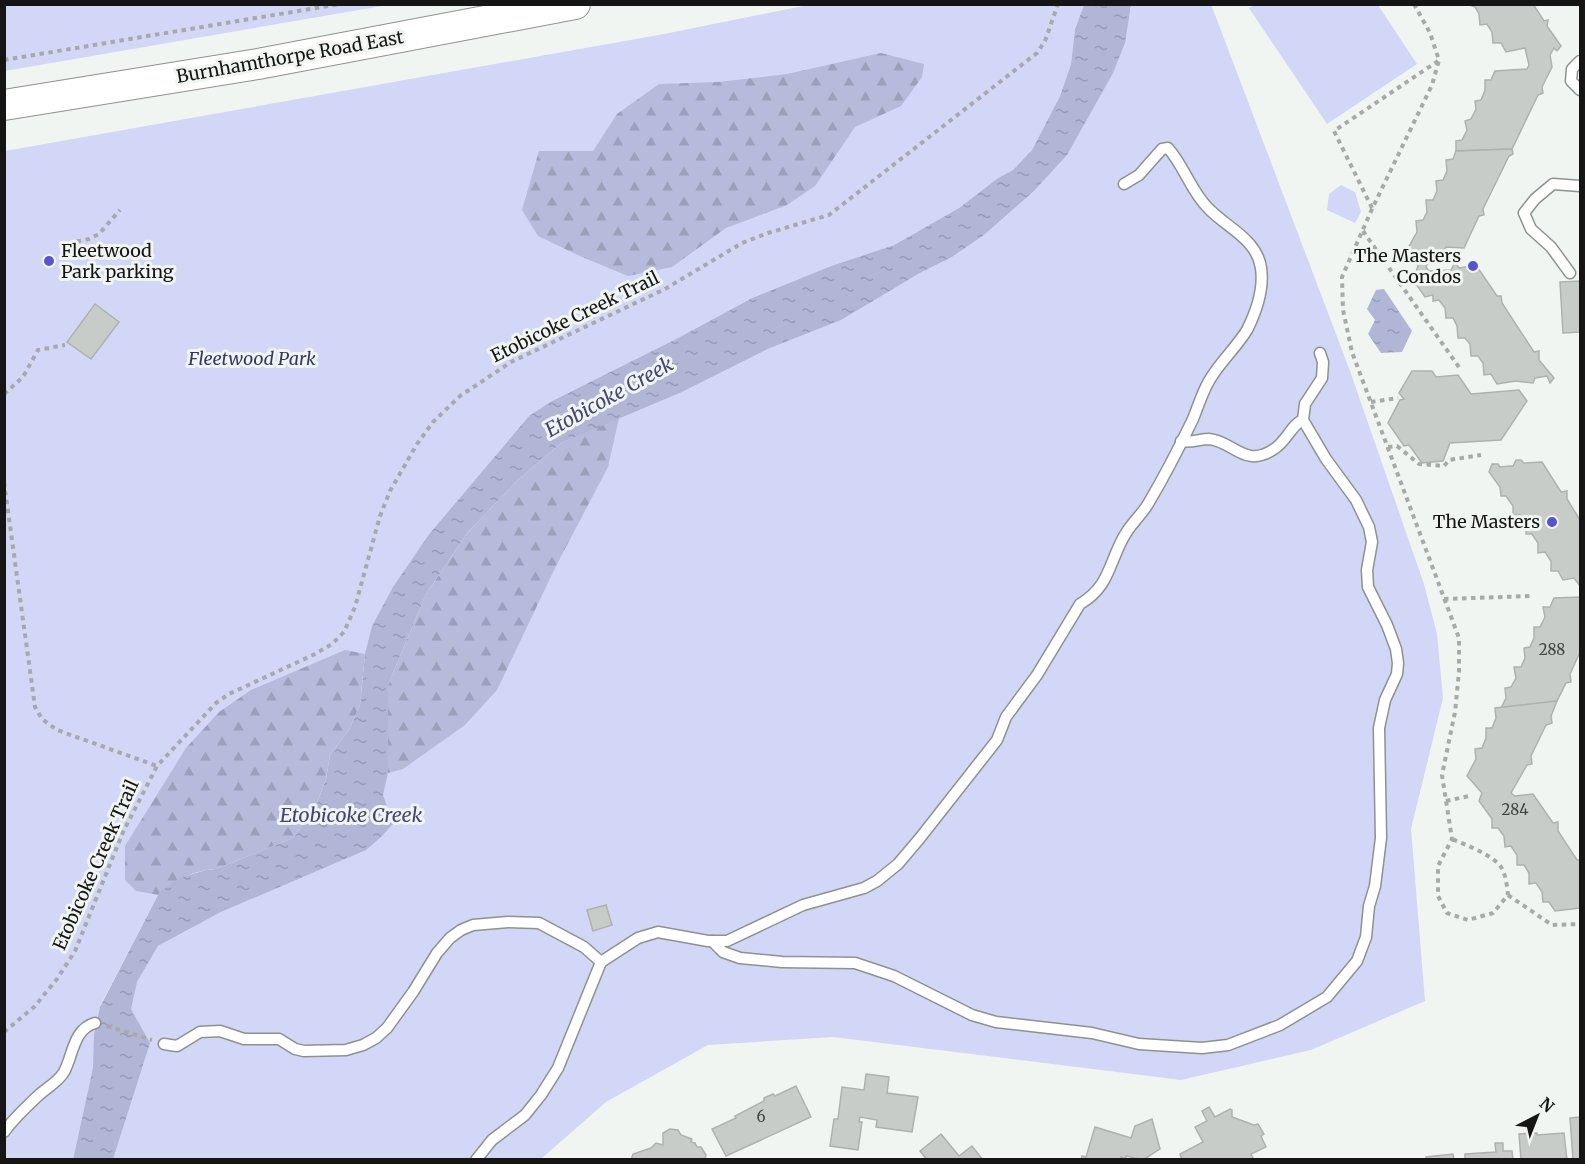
<svg xmlns="http://www.w3.org/2000/svg" width="1585" height="1164" viewBox="0 0 1585 1164" font-family="Merriweather,serif">
<defs>
<pattern id="forest-firs" width="22" height="20" patternUnits="userSpaceOnUse" patternTransform="scale(1.5)"><rect width="22" height="20" fill="#b6bbdb"/><path d="M5 1l3.5 6h-7zM16 11l3.5 6h-7z" fill="#9ca0bb"/></pattern>
<pattern id="water-ripples" width="26" height="14" patternUnits="userSpaceOnUse" patternTransform="scale(1.5)"><rect width="26" height="14" fill="#b1b5d6"/><path d="M2 4q2-2 4 0t4 0M15 11q2-2 4 0t4 0" fill="none" stroke="#979bb7"/></pattern>
</defs>
<rect width="100%" height="100%" fill="#f1f5f2"/>
<g fill="#d2d7f8">
<path d="M 5,4 L 388,4 L 388,5 L 5,71 Z"/>
<path d="M 1211,4 L 1350,371 L 1424,584 L 1437,634 L 1443,698 L 1411,829 L 1425,1001 L 1311,1050 L 1181,1080 L 833,1037 L 708,1045 L 606,1102 L 541,1159 L 5,1160 L 5,151 L 664,34 L 808,5 L 1084,5 L 1075,29 L 1071,64 L 1060,96 L 1032,150 L 1013,170 L 998,178 L 959,208 L 894,245 L 831,266 L 752,298 L 678,338 L 550,402 L 529,416 L 430,533 L 365,654 L 159,893 L 100,1006 L 137,982 L 158,946 L 221,912 L 365,850 L 388,773 L 561,443 L 680,393 L 952,257 L 984,235 L 1033,192 L 1131,9 L 1131,5 Z"/>
<path d="M 1254,5 L 1378,5 L 1417,64 L 1327,124 L 1249,8 Z"/>
<path d="M 1341,185 L 1355,192 L 1361,212 L 1355,223 L 1327,210 L 1329,194 Z"/>
</g>
<g fill="url(#forest-firs)">
<path d="M 881,53 L 924,64 L 922,77 L 901,106 L 855,127 L 815,186 L 787,205 L 726,228 L 672,267 L 628,276 L 582,257 L 538,236 L 522,210 L 539,151 L 593,151 L 617,114 L 659,84 L 718,82 L 787,74 Z"/>
<path d="M 619,418 L 608,467 L 555,568 L 497,690 L 465,725 L 403,769 L 388,773 L 388,685 L 426,594 L 468,532 L 518,480 L 561,443 Z"/>
<path d="M 345,650 L 365,654 L 360,705 L 349,730 L 330,755 L 326,779 L 316,806 L 293,838 L 216,869 C 195,870 173,880 159,895 L 136,891 L 125,880 L 125,846 L 186,748 L 219,712 L 251,690 Z"/>
</g>
<g fill="url(#water-ripples)">
<path d="M 1084,5 L 1131,5 L 1125,43 L 1113,73 L 1067,155 L 1033,192 L 984,235 L 952,257 L 918,274 L 841,320 L 770,348 L 680,393 L 561,443 L 518,480 L 468,532 L 426,594 L 388,685 L 388,773 L 383,795 L 393,824 L 382,836 L 366,850 L 221,912 L 158,946 L 137,982 L 131,1009 L 150,1043 L 113,1159 L 73,1160 L 93,1068 L 94,1035 L 100,1007 L 159,893 L 179,878 L 206,870 L 216,869 L 293,838 L 316,806 L 326,779 L 330,755 L 349,730 L 360,705 L 365,654 L 372,626 L 393,587 L 430,533 L 529,416 L 550,402 L 678,338 L 752,298 L 831,266 L 894,245 L 959,208 L 998,178 L 1013,170 L 1032,150 L 1060,96 L 1071,64 L 1075,29 Z"/>
<path d="M 1384,289 L 1412,331 L 1402,352 L 1381,353 L 1368,334 L 1375,320 L 1367,309 L 1376,290 Z"/>
</g>
<g fill="#c8ccc9" stroke="#aeb2af" stroke-width="1.5">
<path d="M 1467,4 L 1533,4 L 1544,21 L 1548,20 L 1547,26 L 1561,46 L 1557,51 L 1554,48 L 1550,55 L 1552,67 L 1542,87 L 1543,93 L 1538,95 L 1512,149 L 1456,151 L 1456,141 L 1462,140 L 1467,130 L 1465,121 L 1471,119 L 1476,109 L 1475,101 L 1481,100 L 1485,90 L 1485,80 L 1491,80 L 1495,71 L 1527,69 L 1529,65 L 1525,48 L 1506,52 L 1501,43 L 1493,43 L 1492,32 L 1487,24 L 1480,25 L 1479,14 L 1475,7 Z"/>
<path d="M 1512,149 L 1513,154 L 1509,156 L 1483,209 L 1484,215 L 1479,216 L 1464,248 L 1446,247 L 1441,255 L 1432,256 L 1426,267 L 1429,271 L 1451,270 L 1455,262 L 1459,268 L 1476,265 L 1497,296 L 1501,296 L 1502,303 L 1534,352 L 1539,351 L 1539,360 L 1554,378 L 1550,383 L 1547,376 L 1535,378 L 1533,383 L 1516,381 L 1497,384 L 1491,374 L 1484,375 L 1483,363 L 1478,356 L 1471,356 L 1470,344 L 1465,338 L 1458,338 L 1457,326 L 1453,318 L 1446,318 L 1445,308 L 1439,300 L 1433,301 L 1433,295 L 1425,297 L 1413,280 L 1418,266 L 1408,248 L 1417,232 L 1416,221 L 1423,220 L 1427,212 L 1426,200 L 1433,200 L 1437,191 L 1436,181 L 1443,180 L 1447,171 L 1446,160 L 1453,159 L 1456,151 Z"/>
<path d="M 1580,281 L 1580,332 L 1563,333 L 1560,282 Z"/>
<path d="M 95,304 L 119,322 L 91,359 L 67,342 Z"/>
<path d="M 1412,371 L 1432,371 L 1436,377 L 1458,375 L 1471,394 L 1519,390 L 1527,401 L 1501,440 L 1450,443 L 1443,461 L 1422,463 L 1409,445 L 1404,446 L 1388,423 L 1400,400 L 1404,399 L 1399,393 Z"/>
<path d="M 1516,460 L 1521,460 L 1524,463 L 1542,462 L 1561,492 L 1567,491 L 1567,499 L 1580,520 L 1580,586 L 1574,578 L 1563,580 L 1558,571 L 1551,571 L 1551,561 L 1545,552 L 1538,553 L 1538,543 L 1532,534 L 1526,534 L 1526,524 L 1520,515 L 1513,515 L 1513,506 L 1506,496 L 1501,496 L 1500,487 L 1489,472 L 1492,464 L 1498,464 L 1500,467 L 1510,466 L 1513,466 Z"/>
<path d="M 1580,597 L 1580,652 L 1570,674 L 1571,682 L 1566,683 L 1557,701 L 1501,708 L 1506,698 L 1505,688 L 1511,687 L 1516,678 L 1514,667 L 1521,667 L 1525,658 L 1524,648 L 1530,647 L 1534,638 L 1534,627 L 1540,627 L 1545,617 L 1543,607 L 1550,607 L 1554,598 Z"/>
<path d="M 1557,701 L 1551,716 L 1552,723 L 1546,725 L 1531,756 L 1532,764 L 1527,765 L 1511,793 L 1515,796 L 1533,794 L 1553,823 L 1558,822 L 1558,831 L 1577,860 L 1580,860 L 1580,908 L 1555,911 L 1549,902 L 1543,902 L 1542,892 L 1536,883 L 1529,884 L 1529,873 L 1524,865 L 1517,865 L 1517,855 L 1511,846 L 1505,847 L 1504,836 L 1498,828 L 1492,828 L 1492,819 L 1479,801 L 1482,793 L 1467,776 L 1476,759 L 1475,749 L 1482,748 L 1486,738 L 1486,728 L 1492,728 L 1496,718 L 1495,708 Z"/>
<path d="M 606,905 L 612,925 L 593,931 L 587,910 Z"/>
<path d="M 866,1074 L 889,1077 L 887,1093 L 918,1097 L 912,1132 L 876,1127 L 877,1120 L 860,1117 L 859,1122 L 862,1122 L 858,1150 L 830,1146 L 834,1119 L 838,1119 L 842,1087 L 864,1090 Z"/>
<path d="M 796,1086 L 811,1117 L 726,1156 L 712,1129 L 736,1118 L 735,1116 L 764,1101 L 764,1098 L 773,1094 L 775,1096 Z"/>
<path d="M 1209,1107 L 1215,1117 L 1230,1109 L 1232,1110 L 1232,1117 L 1254,1125 L 1258,1124 L 1264,1134 L 1261,1136 L 1266,1147 L 1251,1154 L 1254,1160 L 1182,1160 L 1180,1154 L 1203,1142 L 1195,1127 L 1207,1121 L 1202,1111 Z"/>
<path d="M 1580,1117 L 1580,1160 L 1573,1160 L 1570,1118 Z"/>
<path d="M 1152,1119 L 1160,1149 L 1143,1160 L 1126,1156 L 1126,1159 L 1121,1157 L 1120,1160 L 1081,1160 L 1082,1156 L 1086,1157 L 1095,1127 L 1131,1138 L 1135,1126 Z"/>
<path d="M 670,1129 L 678,1130 L 681,1135 L 692,1139 L 691,1142 L 695,1143 L 697,1147 L 701,1147 L 706,1155 L 705,1159 L 631,1160 L 633,1154 L 651,1148 L 656,1143 L 663,1145 L 663,1133 Z"/>
<path d="M 1537,1133 L 1537,1135 L 1564,1133 L 1567,1160 L 1521,1160 L 1519,1134 Z"/>
<path d="M 941,1134 L 959,1156 L 972,1146 L 983,1160 L 927,1160 L 920,1151 Z"/>
<path d="M 1495,1143 L 1503,1143 L 1503,1151 L 1512,1151 L 1513,1160 L 1465,1160 L 1465,1154 L 1496,1152 Z"/>
<path d="M 1453,1154 L 1454,1160 L 1426,1160 L 1426,1157 Z"/>
</g>
<g fill="none" stroke-linecap="round" stroke-linejoin="round">
<g stroke="#8e928e" stroke-width="13">
<g id="service">
<path d="M 1580,61 L 1572,69 L 1571,81 L 1580,90"/>
<path d="M 1570,273 L 1551,247 L 1531,229 L 1524,213 L 1535,199 L 1553,184 L 1580,186"/>
<path d="M 1181,441 C 1192,443 1199,439 1209,439 C 1233,441 1245,469 1274,449 C 1286,442 1292,424 1303,420"/>
<path d="M 712,941 L 723,952 L 740,958 L 782,962 L 855,963 L 894,976 L 972,1015 L 996,1022 L 1092,1033 L 1139,1044 L 1202,1048 L 1228,1045 L 1280,1025 L 1327,997 L 1357,961 L 1366,937 L 1369,906 L 1375,886 L 1381,838 L 1379,728 L 1385,700 L 1397,674 L 1398,663 L 1396,649 L 1387,625 L 1368,587 L 1367,570 L 1372,542 L 1369,527 L 1356,500 L 1326,459 L 1303,420 L 1305,404 L 1322,378 L 1323,362 L 1320,353"/>
<path d="M 164,1044 L 177,1046 L 200,1032 L 220,1031 L 244,1039 L 279,1039 L 295,1049 L 304,1051 L 346,1050 L 363,1045 L 376,1038 L 387,1028 L 413,992 L 437,953 L 450,938 L 461,930 L 473,925 L 508,922 L 539,923 L 584,947 L 601,962"/>
<path d="M 4,1132 C 14,1118 27,1106 40,1094 C 48,1087 58,1082 64,1072 C 73,1056 73,1029 95,1023"/>
<path d="M 476,1160 L 492,1140 L 525,1115 L 541,1095 L 558,1068 L 601,962 L 638,938 L 658,932 L 708,941 L 727,941 L 803,905 L 864,888 L 877,881 L 898,864 L 920,838 L 997,740 L 1006,717 L 1037,675 L 1080,604 C 1111,586 1109,560 1126,533 C 1132,523 1142,514 1148,504 C 1164,477 1179,448 1193,419 C 1198,407 1202,393 1209,381 C 1219,363 1236,348 1247,330 C 1256,312 1264,288 1261,268 C 1257,239 1227,228 1208,208 C 1191,191 1184,166 1168,148 L 1162,149 L 1139,175 L 1124,184"/>
</g>
</g>
<g stroke="#8e928e" stroke-width="32">
<path id="secondary" d="M 4,105 L 258,64 L 575,4"/>
</g>
<g stroke="#a7aaa8" stroke-width="4" stroke-dasharray="4.5 4.5" stroke-linecap="butt">
<path d="M 1414,4 L 1430,33 L 1439,60 L 1432,85 L 1372,209 L 1342,277 L 1343,310 L 1352,352 L 1459,638 L 1459,672 L 1455,712 L 1442,775 L 1452,839 L 1438,866 L 1438,896 L 1447,913 L 1468,920 L 1493,913 L 1508,895 C 1507,886 1506,875 1501,867 C 1493,855 1466,845 1452,839"/>
<path d="M 4,60 L 340,4"/>
<path d="M 1372,208 L 1334,131 L 1438,61"/>
<path d="M 1363,231 L 1461,370"/>
<path d="M 59,245 L 89,239 L 99,234 L 120,210"/>
<path d="M 4,394 L 23,377 L 38,350 L 65,345"/>
<path d="M 1371,402 L 1398,398"/>
<path d="M 1388,447 L 1397,446 L 1419,464 L 1444,466 L 1449,460 L 1481,455"/>
<path d="M 4,482 L 35,707 L 42,719 L 57,730 L 157,766"/>
<path d="M 1444,599 L 1531,596"/>
<path d="M 1446,801 L 1469,796"/>
<path d="M 1508,895 L 1552,925 L 1580,924"/>
<path d="M 107,1026 L 152,1040"/>
<path d="M 4,1032 L 34,1007 L 57,979 L 75,951 L 123,832 L 157,766 L 216,703 L 229,694 L 313,655 L 332,644 L 344,632 L 355,607 L 380,516 L 390,491 L 417,444 L 433,422 L 460,396 L 511,362 L 665,289 L 742,243 L 768,233 L 829,215 L 1037,53 L 1045,41 L 1058,4"/>
</g>
<use href="#service" stroke="#fff" stroke-width="10"/>
<use href="#secondary" stroke="#fff" stroke-width="30"/>
</g>
<g fill="#5755cd" stroke="#f1f5f2" stroke-width="2">
<circle cx="49" cy="261" r="6"/>
<circle cx="1473" cy="266" r="6"/>
<circle cx="1552" cy="522" r="6"/>
</g>
<g text-anchor="middle" stroke-width="6" stroke-linejoin="round" paint-order="stroke">
<g font-size="15" fill="#414341">
<text x="1552" y="655">288</text>
<text x="1515" y="815">284</text>
<text x="761" y="1122">6</text>
</g>
<g font-size="18" fill="#141514" stroke="#f1f5f2">
<text transform="translate(290 57) rotate(-10)" y="6">Burnhamthorpe Road East</text>
<text transform="translate(575 317) rotate(-26)" y="6">Etobicoke Creek Trail</text>
<text transform="translate(96 865) rotate(-66)" y="6">Etobicoke Creek Trail</text>
</g>
<g font-size="18" fill="#141514" stroke="#f1f5f2" text-anchor="end">
<text x="61" y="257" text-anchor="start">Fleetwood<tspan x="61" dy="21">Park parking</tspan></text>
<text x="1461" y="262">The Masters<tspan x="1461" dy="21">Condos</tspan></text>
<text x="1540" y="528">The Masters</text>
</g>
<g font-size="18" font-style="italic" fill="#353864" stroke="#f1f5f2">
<text x="252" y="365">Fleetwood Park</text>
</g>
<g font-size="20" font-style="italic" fill="#424673" stroke="#f1f5f2">
<text transform="translate(609 397) rotate(-29)" y="7">Etobicoke Creek</text>
<text x="351" y="822">Etobicoke Creek</text>
</g>
</g>
<rect width="1585" height="1164" fill="none" stroke="#141514" stroke-width="12"/>
<g transform="translate(1537 1116) rotate(42)" stroke="#f1f5f2" stroke-width="4.5" paint-order="stroke">
<path d="M0-4.5L10 22L0 15L-10 22Z" fill="#141514"/>
<text y="-9" font-size="16" font-weight="bold" text-anchor="middle" fill="#141514">N</text>
</g>
</svg>
